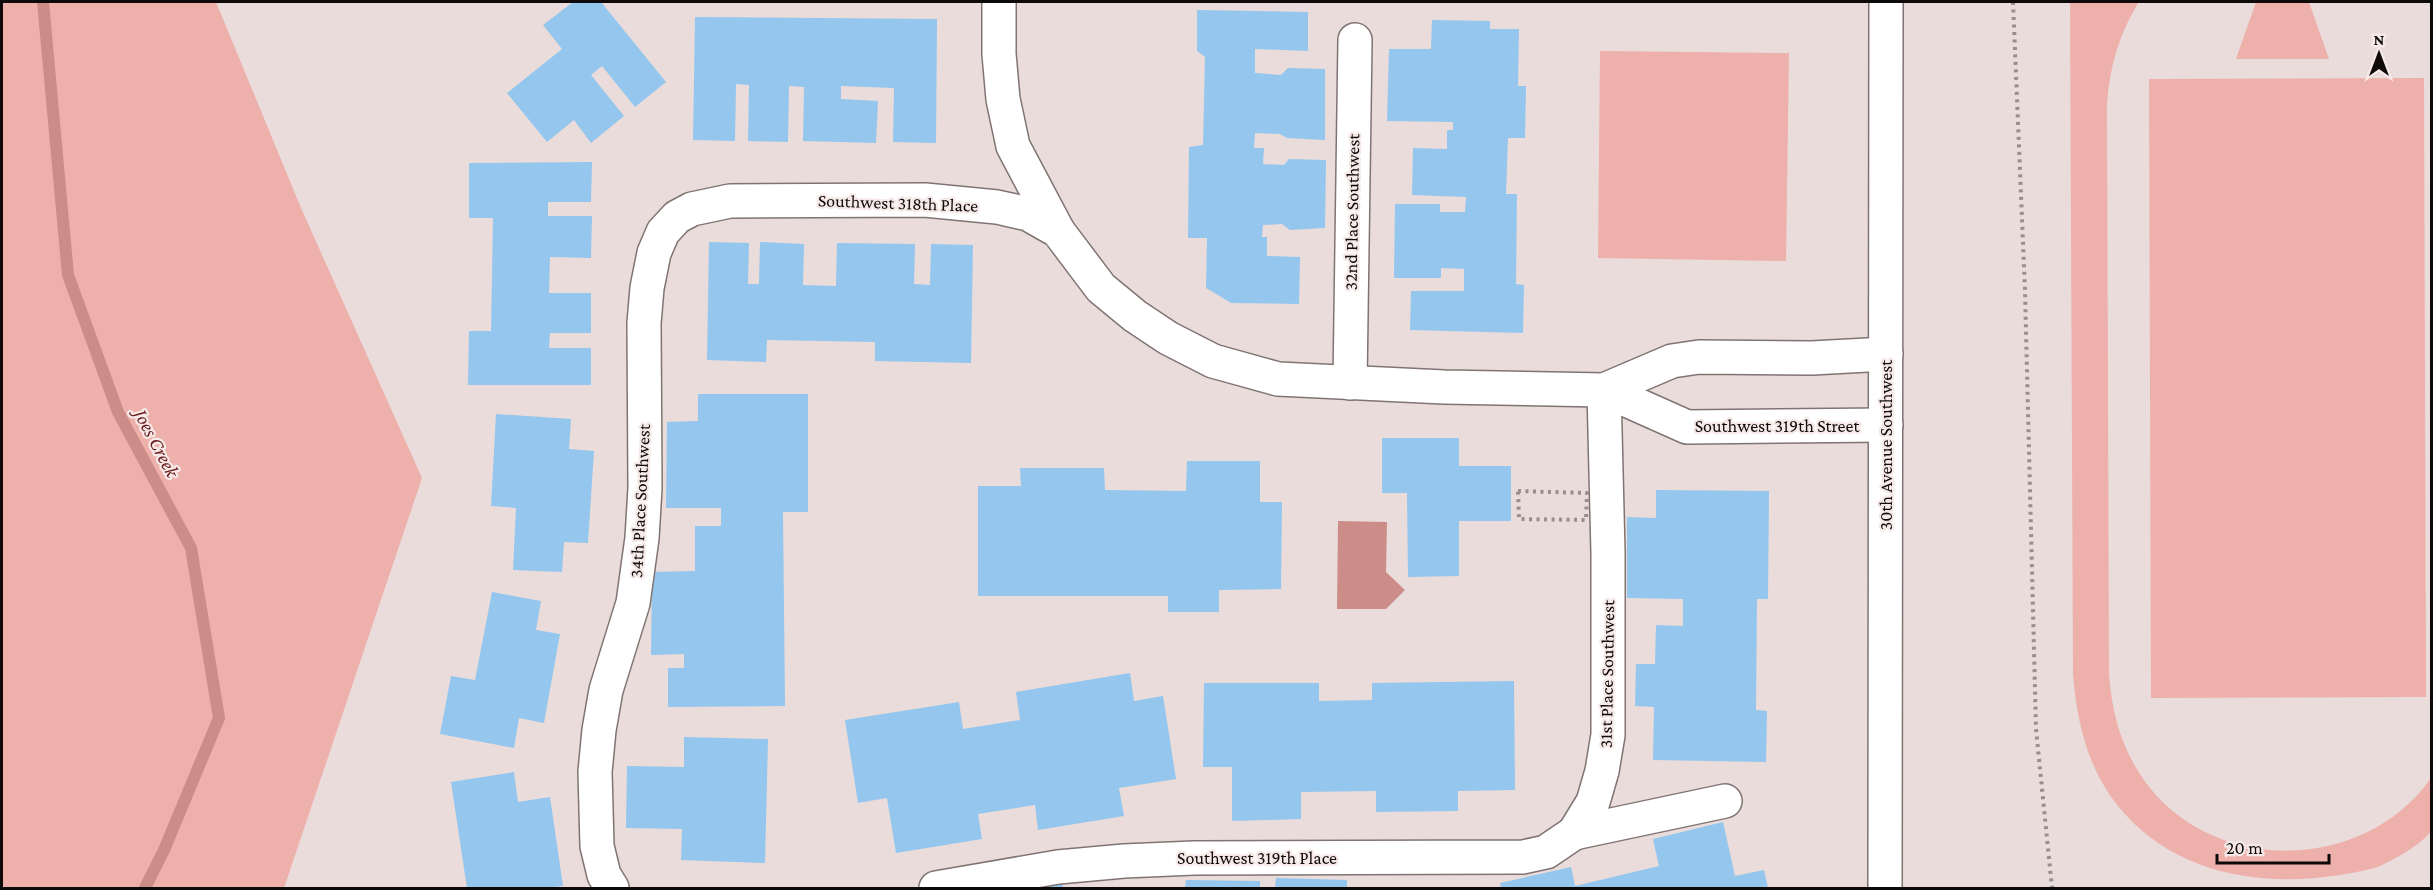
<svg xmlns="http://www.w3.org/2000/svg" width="2433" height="890" viewBox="0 0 2433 890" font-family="'Crimson Pro',serif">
<rect width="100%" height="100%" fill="#e9dcdb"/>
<g fill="#eeb0ab">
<path d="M 2,2 L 216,2 L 301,208 L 422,478 L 284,888 L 2,888 Z"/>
<path d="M 2070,2 L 2139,2 C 2119,34 2110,66 2107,104 L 2109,674 C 2112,716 2123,754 2150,788 C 2221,876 2367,870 2431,778 L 2431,832 C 2417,847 2397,858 2378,867 C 2291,890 2188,885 2124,813 C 2089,774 2077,725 2073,674 Z"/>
<path d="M 2256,2 L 2309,2 L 2329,59 L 2236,59 Z"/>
<path d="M 1600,51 L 1789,53 L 1786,261 L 1598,258 Z"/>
<path d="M 2424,78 L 2426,697 L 2151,698 L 2149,79 Z"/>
</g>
<path fill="#cc8d88" d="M 1338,521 L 1387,522 L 1386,572 L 1405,590 L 1386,609 L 1337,609 Z"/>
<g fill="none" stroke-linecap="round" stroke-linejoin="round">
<path stroke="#cc8d88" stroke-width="12" d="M 43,2 L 68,275 L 118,412 L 191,548 L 219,718 L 164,850 L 145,888"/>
</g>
<g fill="#94c6ee">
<path d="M 573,2 L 601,2 L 666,82 L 635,107 L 602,66 L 591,75 L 624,116 L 591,143 L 574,120 L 547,142 L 507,93 L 562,49 L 543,25 Z"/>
<path d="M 1197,10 L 1308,12 L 1308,51 L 1255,49 L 1255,73 L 1281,75 L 1288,68 L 1325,69 L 1325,140 L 1287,138 L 1280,134 L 1255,133 L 1254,148 L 1264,148 L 1263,164 L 1284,165 L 1289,159 L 1326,160 L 1325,228 L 1290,230 L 1282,224 L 1263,225 L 1262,237 L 1267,237 L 1267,256 L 1300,257 L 1299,304 L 1231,303 L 1218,295 L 1206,288 L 1207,238 L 1188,238 L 1189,147 L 1203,145 L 1205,57 L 1197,51 Z"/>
<path d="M 695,17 L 937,19 L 936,143 L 893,142 L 894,88 L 841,86 L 841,99 L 878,101 L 876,143 L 803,141 L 804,87 L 789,86 L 788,142 L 748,141 L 749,85 L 736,84 L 735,141 L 693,140 Z"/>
<path d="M 1432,20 L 1490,21 L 1490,29 L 1519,29 L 1518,86 L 1526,86 L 1525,138 L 1508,138 L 1506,194 L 1517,194 L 1516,284 L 1524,285 L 1523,333 L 1410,330 L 1411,291 L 1464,291 L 1464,269 L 1441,268 L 1441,278 L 1394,278 L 1395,204 L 1440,204 L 1440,212 L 1465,212 L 1466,197 L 1412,195 L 1413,148 L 1447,149 L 1447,130 L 1453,130 L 1453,122 L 1387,121 L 1389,49 L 1431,49 Z"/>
<path d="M 592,162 L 591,202 L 548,202 L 548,216 L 592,216 L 591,258 L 550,257 L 549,293 L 591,293 L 591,333 L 550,333 L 549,348 L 591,348 L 591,385 L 468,385 L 469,331 L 491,331 L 493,218 L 469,218 L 469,163 Z"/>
<path d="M 709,242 L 749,243 L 748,284 L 759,284 L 760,242 L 804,244 L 803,285 L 836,286 L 837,243 L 915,244 L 914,284 L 930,285 L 931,244 L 973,245 L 971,363 L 875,361 L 875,342 L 767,340 L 766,362 L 707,360 Z"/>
<path d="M 698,394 L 808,394 L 808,512 L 783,512 L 785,706 L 668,707 L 668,668 L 684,668 L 684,654 L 651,655 L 652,572 L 695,571 L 695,526 L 721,526 L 721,508 L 666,508 L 667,422 L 698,421 Z"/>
<path d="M 496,414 L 571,419 L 569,449 L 594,451 L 588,543 L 564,542 L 562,572 L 513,570 L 516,508 L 491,506 Z"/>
<path d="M 1382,438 L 1459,438 L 1459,466 L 1511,466 L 1511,521 L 1459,521 L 1459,576 L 1408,577 L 1407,493 L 1382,493 Z"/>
<path d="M 1187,461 L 1260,461 L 1260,502 L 1282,502 L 1281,589 L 1219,590 L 1219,612 L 1168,612 L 1168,596 L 978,596 L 978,486 L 1021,486 L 1020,468 L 1104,468 L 1105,490 L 1186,491 Z"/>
<path d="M 1656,490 L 1769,491 L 1768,599 L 1757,599 L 1756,710 L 1767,711 L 1766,762 L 1653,760 L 1654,707 L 1635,706 L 1636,664 L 1655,664 L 1656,625 L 1683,626 L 1683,599 L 1627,598 L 1627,517 L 1656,518 Z"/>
<path d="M 492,592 L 541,601 L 536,630 L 560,634 L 544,723 L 519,718 L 514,748 L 440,734 L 451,676 L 475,680 Z"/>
<path d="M 1130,673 L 1134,701 L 1163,696 L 1176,779 L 1119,788 L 1124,816 L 1038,830 L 1035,805 L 978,814 L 982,839 L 896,853 L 887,798 L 858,803 L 845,720 L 959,702 L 963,729 L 1020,720 L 1016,692 Z"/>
<path d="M 1514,681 L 1515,790 L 1458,791 L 1458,811 L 1376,812 L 1376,791 L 1301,792 L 1301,819 L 1232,821 L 1232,767 L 1203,767 L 1204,683 L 1319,683 L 1319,701 L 1372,700 L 1372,683 Z"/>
<path d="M 684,737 L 768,739 L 765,863 L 681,860 L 682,829 L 626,828 L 627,766 L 684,767 Z"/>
<path d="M 514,772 L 518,802 L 550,797 L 563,886 L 545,888 L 467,888 L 451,782 Z"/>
<path d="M 1723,822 L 1735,876 L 1764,870 L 1768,888 L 1501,888 L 1500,883 L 1571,867 L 1575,886 L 1659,866 L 1653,839 Z"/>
<path d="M 1276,878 L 1347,880 L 1347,888 L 1275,888 Z"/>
<path d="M 1062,880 L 1063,888 L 996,888 Z"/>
<path d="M 1186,880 L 1260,881 L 1260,888 L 1185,888 Z"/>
</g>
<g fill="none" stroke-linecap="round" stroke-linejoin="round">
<g stroke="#807473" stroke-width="36">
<g id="minor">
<path d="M 999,2 L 999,54 L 1003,99 L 1013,146 L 1058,231"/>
<path d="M 1350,383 L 1355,40"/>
<path d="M 1604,390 L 1608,553 L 1608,735 L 1602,771 L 1593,802 L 1574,833 L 1725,801"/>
<path d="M 1604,390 L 1687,427 L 1886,425"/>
<path d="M 612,888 L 604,875 L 597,846 L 595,772 L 599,730 L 606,690 L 633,603 L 642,538 L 645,488 L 644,323 L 647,288 L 654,253 L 663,232 L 677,217 L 692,209 L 730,201 L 925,200 L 997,207 L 1028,214 L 1058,231 L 1101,288 L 1135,316 L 1168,338 L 1213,361 L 1278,379 L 1444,387 L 1604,390 L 1672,361 L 1699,357 L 1812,358 L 1886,354"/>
<path d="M 936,888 L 1058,867 L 1124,861 L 1194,858 L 1523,857 L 1546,852 L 1574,833"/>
<path d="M 1885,888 L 1886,2"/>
</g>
</g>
<g stroke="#978e8d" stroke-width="4" stroke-dasharray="3 4.5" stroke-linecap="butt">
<path d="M 2013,2 L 2025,291 L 2036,729 L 2052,888"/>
<path d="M 1518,491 L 1587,493 L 1586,520 L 1519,519 Z"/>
</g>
<use href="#minor" stroke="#fff" stroke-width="33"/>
</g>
<g text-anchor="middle" stroke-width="4.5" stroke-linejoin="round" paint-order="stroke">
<g font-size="18" fill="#0e0a0a" stroke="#f6e9e8">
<text transform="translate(898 203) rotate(2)" y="6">Southwest 318th Place</text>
<text transform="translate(1352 212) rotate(-89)" y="6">32nd Place Southwest</text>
<text x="1777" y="432">Southwest 319th Street</text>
<text transform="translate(1886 445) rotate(-90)" y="6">30th Avenue Southwest</text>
<text transform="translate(640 501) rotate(-87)" y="6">34th Place Southwest</text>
<text transform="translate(1607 674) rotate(-89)" y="6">31st Place Southwest</text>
<text x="1257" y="864">Southwest 319th Place</text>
</g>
<g font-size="20" font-style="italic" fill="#6a1f1f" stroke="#f6e9e8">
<text transform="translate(157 443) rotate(62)" y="7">Joes Creek</text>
</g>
</g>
<rect width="2433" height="890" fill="none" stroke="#0e0a0a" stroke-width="6"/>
<g transform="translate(2379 54)" stroke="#f6e9e8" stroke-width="4.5" paint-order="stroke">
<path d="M0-4.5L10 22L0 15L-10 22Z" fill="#0e0a0a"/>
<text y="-9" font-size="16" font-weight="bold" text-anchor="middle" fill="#0e0a0a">N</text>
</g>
<path d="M2217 854v9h112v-9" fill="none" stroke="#0e0a0a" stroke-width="3"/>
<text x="2226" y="854" font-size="18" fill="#0e0a0a" stroke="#f6e9e8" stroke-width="4.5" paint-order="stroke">20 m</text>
</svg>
